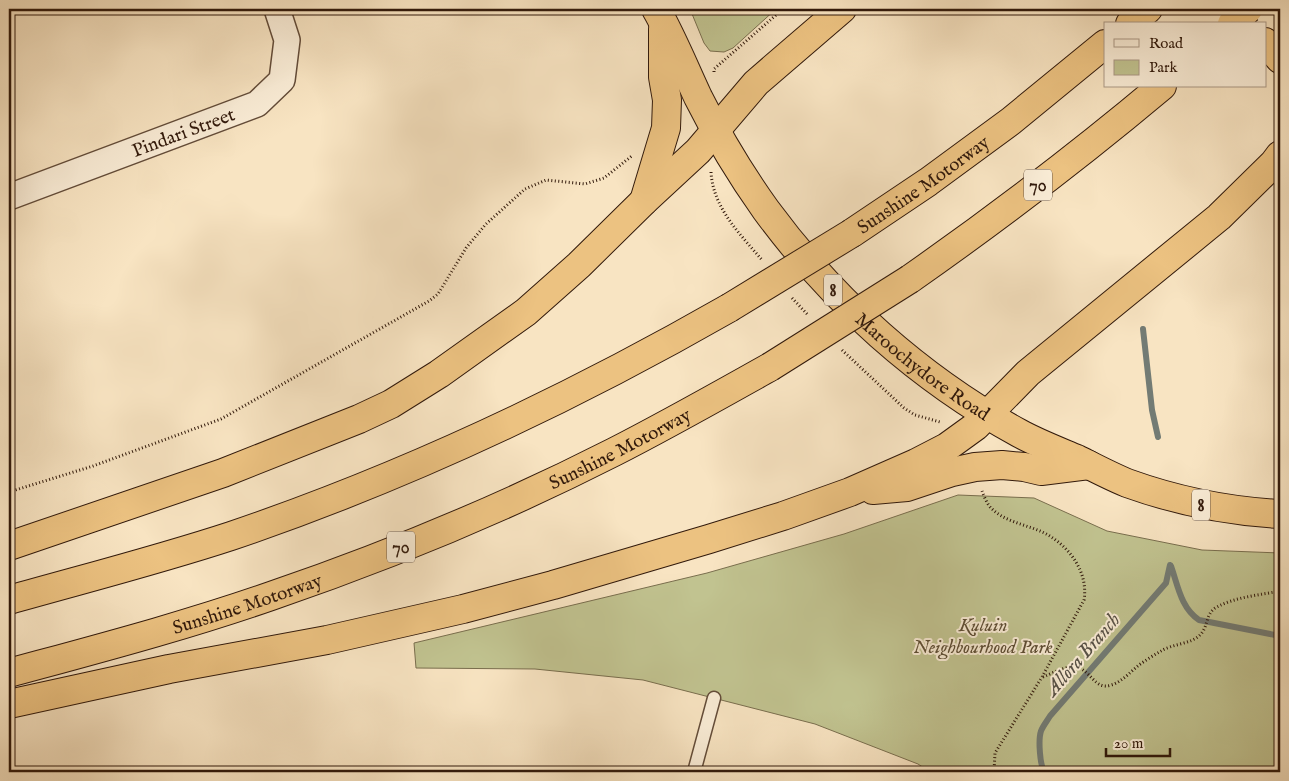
<svg xmlns="http://www.w3.org/2000/svg" width="1289" height="781" viewBox="0 0 1289 781" font-family="'IM FELL English',serif">
<rect width="100%" height="100%" fill="#f8e4c2"/>
<filter id="stains"><feTurbulence type="fractalNoise" baseFrequency=".004" numOctaves="4"/><feColorMatrix values="0 0 0 0 .2 0 0 0 0 .09 0 0 0 0 .02 0 0 0 .5 -.17"/></filter>
<radialGradient id="worn" r=".72"><stop offset=".6" stop-color="#630" stop-opacity="0"/><stop offset="1" stop-color="#630" stop-opacity=".3"/></radialGradient>
<g fill="#c1c390" stroke="#796e4e">
<path d="M 690,9 L 776,9 L 733,48 L 724,52 L 710,51 L 704,43 Z"/>
<path d="M 958,495 L 1034,498 L 1107,531 L 1202,550 L 1280,553 L 1280,772 L 930,772 L 918,764 L 815,724 L 643,680 L 535,669 L 416,668 L 414,643 L 707,573 L 844,534 Z"/>
</g>
<g fill="none" stroke-linecap="round" stroke-linejoin="round">
<g stroke="#737b74" stroke-width="6">
<path d="M 1143,329 L 1152,410 L 1158,437"/>
<path d="M 1171,566 C 1178,586 1181,608 1199,620 L 1280,636"/>
<path d="M 1044,772 C 1040,764 1038,740 1041,731 C 1043,726 1047,721 1050,716 L 1166,583 L 1170,565"/>
</g>
<g stroke="#634c39" stroke-width="15">
<path id="lane" d="M 694,772 L 714,698"/>
</g>
<g stroke="#634c39" stroke-width="28">
<g id="street">
<path id="s1" d="M 9,197 L 257,104 L 282,80 L 287,40 L 277,9"/>
</g>
</g>
<g stroke="#31190b" stroke-width="30">
<g id="highway">
<path id="s2" d="M 656,9 C 672,37 684,67 698,97 C 717,135 741,175 766,210 C 832,300 920,379 1019,433 C 1037,443 1058,451 1077,459 C 1093,467 1110,476 1127,483 C 1177,501 1227,511 1280,514"/>
<path d="M 1130,24 L 1148,9"/>
<path d="M 1265,42 L 1280,59"/>
<path d="M 644,201 L 666,128 L 667,100 L 663,77 L 663,29"/>
<path id="s3" d="M 852,233 L 928,182 L 1011,121 L 1105,44"/>
<path d="M 910,279 C 997,218 1081,154 1162,86"/>
<path d="M 873,490 L 907,487 L 952,472 L 975,467 L 1002,465 L 1024,467 L 1041,471 L 1089,465"/>
<path d="M 9,546 L 223,473 L 359,419 L 391,404 L 439,374 L 526,312 L 579,265 L 644,201 L 698,151 L 756,83 L 842,9"/>
<path d="M 9,600 C 83,579 158,560 231,536 C 405,477 570,399 729,308"/>
<path id="s4" d="M 9,673 C 97,649 185,626 271,596 C 388,556 504,508 614,452 C 667,425 718,396 770,367"/>
<path d="M 9,704 L 169,669 L 327,640 L 463,609 L 553,585 L 709,539 L 783,516 L 850,492 L 916,463 L 947,447 L 976,426 L 1028,373 L 1219,217 L 1274,163 L 1280,155"/>
</g>
</g>
<g stroke="#31190b" stroke-width="3" stroke-dasharray="1 2.5" stroke-linecap="butt">
<path d="M 714,72 L 714,69 L 783,9"/>
<path d="M 711,172 C 713,208 740,234 762,260"/>
<path d="M 792,298 L 808,315"/>
<path d="M 842,350 L 904,408 L 915,415 L 940,422"/>
<path d="M 982,491 C 984,496 987,504 991,508 C 1004,521 1023,524 1040,531 C 1066,542 1089,570 1084,600 L 1042,677 L 995,753 L 994,772"/>
<path d="M 9,492 L 93,466 L 221,419 L 429,301 L 438,294 L 466,248 L 486,224 L 525,189 L 546,180 L 585,184 L 604,178 L 633,155"/>
<path d="M 1043,677 C 1053,673 1065,666 1076,667 C 1090,669 1095,691 1111,685 C 1122,682 1130,672 1139,665 C 1146,660 1154,655 1161,651 C 1172,644 1191,644 1200,635 C 1209,626 1205,613 1217,607 C 1235,597 1260,595 1280,591"/>
</g>
<use href="#lane" stroke="#faedd7" stroke-width="12"/>
<use href="#street" stroke="#faedd7" stroke-width="25"/>
<use href="#highway" stroke="#ecc281" stroke-width="28"/>
<g stroke="#31190b" stroke-width="30" stroke-linecap="butt">
<g id="highway-bridge">
<path d="M 1232,24 L 1248,9"/>
<path d="M 729,308 L 852,233"/>
<path d="M 770,367 L 910,279"/>
</g>
</g>
<use href="#highway-bridge" stroke="#ecc281" stroke-width="28"/>
</g>
<g text-anchor="middle" stroke-width="4" stroke-linejoin="round" paint-order="stroke">
<g fill="#faedd7" stroke="#6d5948" stroke-width="1">
<rect x="1024" y="169.5" width="28" height="31" rx="4"/>
<rect x="824" y="274.5" width="18" height="31" rx="4"/>
<rect x="1192" y="489.5" width="18" height="31" rx="4"/>
<rect x="387" y="531.5" width="28" height="31" rx="4"/>
</g>
<g font-size="18" font-weight="bold" fill="#31190b">
<text x="1038" y="191">70</text>
<text x="833" y="296">8</text>
<text x="1201" y="511">8</text>
<text x="401" y="553">70</text>
</g>
<g font-size="19" fill="#31190b" stroke="#faedd7">
<text dy="7" stroke="none"><textPath href="#s1" startOffset="186">Pindari Street</textPath></text>
<text dy="7" stroke="none"><textPath href="#s3" startOffset="86">Sunshine Motorway</textPath></text>
<text dy="7" stroke="none"><textPath href="#s2" startOffset="452">Maroochydore Road</textPath></text>
<text dy="7" stroke="none"><textPath href="#s4" startOffset="652">Sunshine Motorway</textPath></text>
<text dy="7" stroke="none"><textPath href="#s4" startOffset="248">Sunshine Motorway</textPath></text>
</g>
<g font-size="19" font-style="italic" fill="#5c4c33" stroke="#faedd7">
<text x="983" y="631">Kuluin<tspan x="983" dy="22">Neighbourhood Park</tspan></text>
</g>
<g font-size="20" font-style="italic" fill="#585248" stroke="#faedd7">
<text transform="translate(1082 654) rotate(-49)" y="7">Allora Branch</text>
</g>
</g>
<rect width="1289" height="781" fill="none" stroke="#f8e4c2" stroke-width="30"/>
<rect x="10" y="10" width="1269" height="761" fill="none" stroke="#31190b" stroke-width="2.5"/>
<rect x="15" y="15" width="1259" height="751" fill="none" stroke="#31190b"/>
<rect x="1104" y="22" width="162" height="65" fill="#faedd7" stroke="#aa9885"/>
<rect x="1114" y="39" width="25" height="8" fill="#faedd7" stroke="#aa9885"/>
<text x="1149" y="48" font-size="15" fill="#31190b">Road</text>
<rect x="1114" y="60" width="25" height="15" fill="#c1c390" stroke="#aa9885"/>
<text x="1149" y="72" font-size="15" fill="#31190b">Park</text>
<path d="M1106 748v8h64v-8" fill="none" stroke="#31190b" stroke-width="2.5"/>
<text x="1114" y="748" font-size="15" fill="#31190b" stroke="#faedd7" stroke-width="4" paint-order="stroke">20 m</text>
<rect width="100%" height="100%" filter="url(#stains)"/>
<rect width="100%" height="100%" fill="url(#worn)"/>
</svg>
